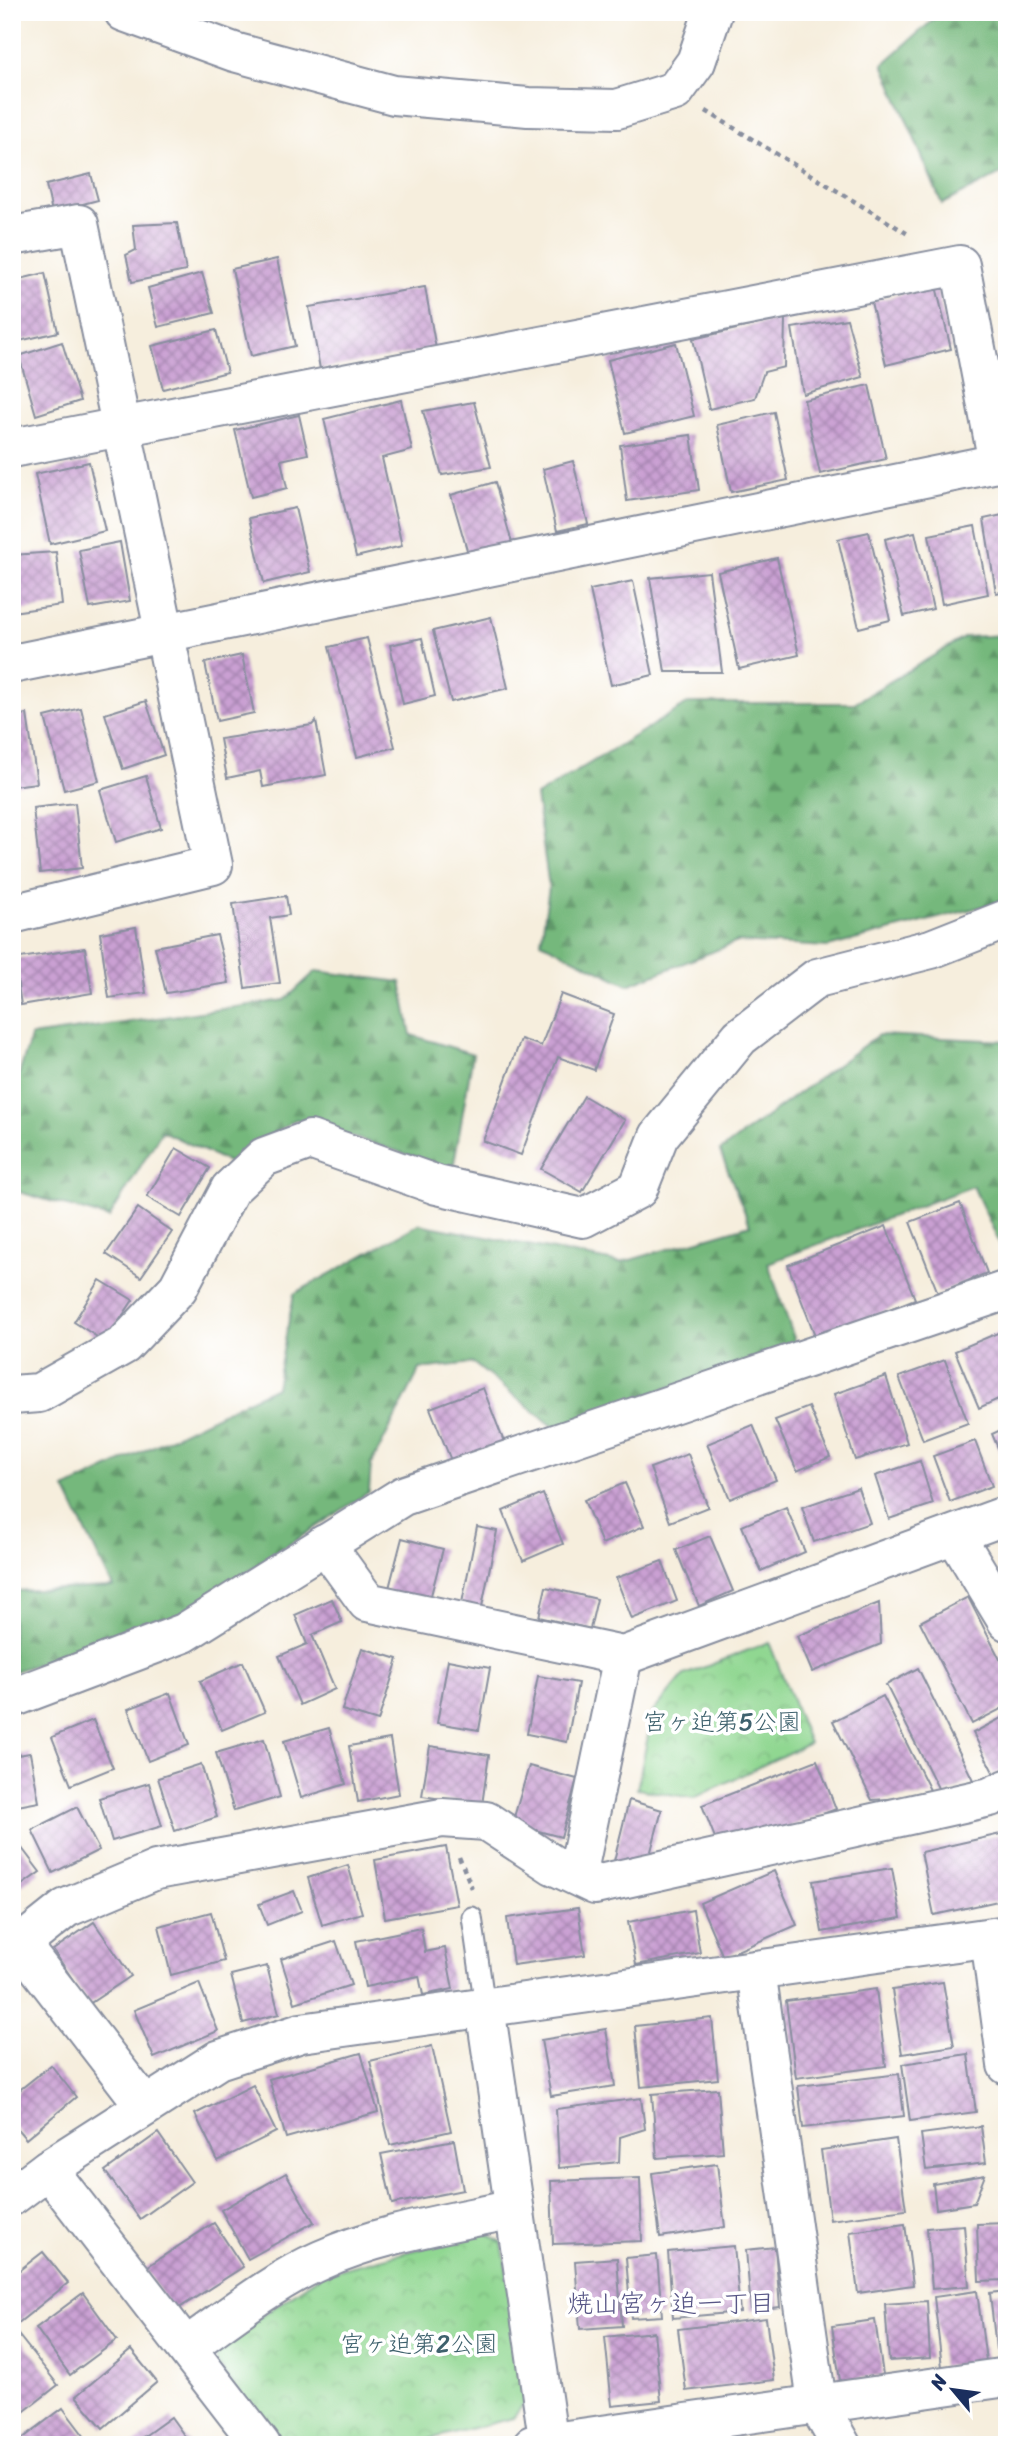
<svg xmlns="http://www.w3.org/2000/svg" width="1019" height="2457" viewBox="0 0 1019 2457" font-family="Sriracha,'Klee One',sans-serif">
<defs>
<pattern id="forest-firs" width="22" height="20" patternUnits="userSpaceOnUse" patternTransform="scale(1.75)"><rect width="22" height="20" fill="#74b87b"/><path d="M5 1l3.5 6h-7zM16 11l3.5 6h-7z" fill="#5e9668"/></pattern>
<pattern id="park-crowns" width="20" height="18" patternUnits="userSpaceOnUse" patternTransform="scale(1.75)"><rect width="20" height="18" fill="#90d791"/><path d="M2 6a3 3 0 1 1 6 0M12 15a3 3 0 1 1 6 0" fill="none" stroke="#7cb97f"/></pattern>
<pattern id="building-cross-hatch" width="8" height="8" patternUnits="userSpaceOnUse" patternTransform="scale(1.75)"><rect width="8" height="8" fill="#caa0d3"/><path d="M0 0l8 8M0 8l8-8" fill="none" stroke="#a383ae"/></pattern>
</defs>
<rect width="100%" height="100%" fill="#fff"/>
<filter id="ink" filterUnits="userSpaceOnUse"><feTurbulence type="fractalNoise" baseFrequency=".0143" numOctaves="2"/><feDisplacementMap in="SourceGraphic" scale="14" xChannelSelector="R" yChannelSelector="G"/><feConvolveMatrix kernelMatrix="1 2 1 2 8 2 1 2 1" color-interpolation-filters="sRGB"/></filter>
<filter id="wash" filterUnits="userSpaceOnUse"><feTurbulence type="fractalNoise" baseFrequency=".00686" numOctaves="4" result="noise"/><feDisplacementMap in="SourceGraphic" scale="28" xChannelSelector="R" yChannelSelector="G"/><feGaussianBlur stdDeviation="1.57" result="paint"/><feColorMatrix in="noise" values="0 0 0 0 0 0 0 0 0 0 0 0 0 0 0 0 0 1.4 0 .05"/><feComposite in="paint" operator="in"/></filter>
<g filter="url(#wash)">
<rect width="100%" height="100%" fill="#f6eedd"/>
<g fill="url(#forest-firs)" stroke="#48746c" stroke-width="2">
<path d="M 942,12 L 1007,12 L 1007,171 L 942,204 L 883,64 Z"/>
<path d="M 1007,635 L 1007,900 L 828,947 L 737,942 L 628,985 L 541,942 L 549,887 L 536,796 L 689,703 L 854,703 L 965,637 Z"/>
<path d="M 316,971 L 401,982 L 411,1035 L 473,1054 L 453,1169 L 296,1119 L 230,1163 L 162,1131 L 109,1218 L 12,1190 L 12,1097 L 31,1036 L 285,1000 Z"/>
<path d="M 878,1035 L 1007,1041 L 1007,1259 L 973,1186 L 768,1263 L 796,1344 L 554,1427 L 473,1363 L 420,1369 L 371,1465 L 369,1492 L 170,1623 L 12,1672 L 12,1591 L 113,1587 L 65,1489 L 276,1387 L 294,1294 L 419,1224 L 620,1263 L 750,1225 L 720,1151 Z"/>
</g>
<g fill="url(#park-crowns)" stroke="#568378" stroke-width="2">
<path d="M 769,1642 L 809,1743 L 694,1798 L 637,1789 L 653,1712 L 684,1675 Z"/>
<path d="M 484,2232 L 502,2242 L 528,2398 L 513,2418 L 405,2445 L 277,2445 L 216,2362 L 218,2346 L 322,2274 Z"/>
</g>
<g id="blocks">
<g fill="url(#building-cross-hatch)">
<path d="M 91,174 L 98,200 L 52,212 L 46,185 Z"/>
<path d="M 177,223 L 186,271 L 132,282 L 126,255 L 136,250 L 133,225 Z"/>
<path d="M 277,259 L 295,346 L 251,356 L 232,269 Z"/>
<path d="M 45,273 L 58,332 L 15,342 L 12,281 Z"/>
<path d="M 202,273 L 214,313 L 158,327 L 148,288 Z"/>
<path d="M 936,286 L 951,349 L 886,365 L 871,302 Z"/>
<path d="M 425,287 L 436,349 L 320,369 L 309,307 Z"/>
<path d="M 785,318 L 784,367 L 764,372 L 755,398 L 709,409 L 693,339 Z"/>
<path d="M 847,319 L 863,377 L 803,394 L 792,328 Z"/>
<path d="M 216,330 L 227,372 L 163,389 L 152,346 Z"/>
<path d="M 62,342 L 80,401 L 36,415 L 19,356 Z"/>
<path d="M 676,343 L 694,416 L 625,433 L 608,360 Z"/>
<path d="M 869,385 L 886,459 L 820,474 L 804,400 Z"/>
<path d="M 401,400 L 412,450 L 382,458 L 402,546 L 356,557 L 324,419 Z"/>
<path d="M 474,402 L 491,467 L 442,475 L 423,411 Z"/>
<path d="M 774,412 L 788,480 L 731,492 L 717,425 Z"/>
<path d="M 299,415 L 308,454 L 281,460 L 287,488 L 251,497 L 235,430 Z"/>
<path d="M 691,435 L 699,490 L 627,501 L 620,445 Z"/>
<path d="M 573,461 L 588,524 L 557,531 L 543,469 Z"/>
<path d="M 89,462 L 105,531 L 50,544 L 35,474 Z"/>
<path d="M 495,482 L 512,543 L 469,557 L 451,495 Z"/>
<path d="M 295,508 L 310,572 L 264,583 L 249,518 Z"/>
<path d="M 1007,514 L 1007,591 L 996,593 L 984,519 Z"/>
<path d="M 975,526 L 988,594 L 942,604 L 929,535 Z"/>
<path d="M 869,532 L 890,620 L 859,628 L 838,539 Z"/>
<path d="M 915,532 L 933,609 L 904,616 L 885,539 Z"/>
<path d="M 120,542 L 130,601 L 90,608 L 79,550 Z"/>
<path d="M 56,552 L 62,605 L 12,612 L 12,555 Z"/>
<path d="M 777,558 L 799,655 L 739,669 L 718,572 Z"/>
<path d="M 709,572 L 722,672 L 665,672 L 650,578 Z"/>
<path d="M 633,581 L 653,675 L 611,685 L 590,590 Z"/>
<path d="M 491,617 L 508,688 L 451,702 L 433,631 Z"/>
<path d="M 367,638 L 395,747 L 357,757 L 329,647 Z"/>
<path d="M 422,638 L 435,696 L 403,704 L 390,645 Z"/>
<path d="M 242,655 L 254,713 L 217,721 L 205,663 Z"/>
<path d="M 146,701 L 164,755 L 123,769 L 105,714 Z"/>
<path d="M 81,708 L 99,781 L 64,790 L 45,717 Z"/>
<path d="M 27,714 L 37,783 L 12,786 L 12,717 Z"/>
<path d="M 316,721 L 326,775 L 263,787 L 260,771 L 227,778 L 220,739 L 312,725 Z"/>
<path d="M 146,776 L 161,828 L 116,842 L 100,790 Z"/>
<path d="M 75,803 L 82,868 L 40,873 L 33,808 Z"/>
<path d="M 286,896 L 289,915 L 270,918 L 280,983 L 245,988 L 233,904 Z"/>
<path d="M 136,927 L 146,993 L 109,998 L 100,933 Z"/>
<path d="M 217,935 L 229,983 L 166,993 L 155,947 Z"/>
<path d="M 85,948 L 92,993 L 21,1005 L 14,959 Z"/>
<path d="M 561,994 L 614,1014 L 594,1070 L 558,1057 L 521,1155 L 483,1141 L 521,1039 L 541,1046 Z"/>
<path d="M 584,1096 L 625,1120 L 582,1192 L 541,1169 Z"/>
<path d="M 176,1148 L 210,1168 L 181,1217 L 147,1197 Z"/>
<path d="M 960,1203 L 987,1273 L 938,1293 L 910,1222 Z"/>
<path d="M 138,1208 L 172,1232 L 141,1277 L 106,1254 Z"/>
<path d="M 886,1226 L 915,1299 L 816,1338 L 788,1265 Z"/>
<path d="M 100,1280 L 133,1300 L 105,1342 L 74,1322 Z"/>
<path d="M 1007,1329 L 1007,1395 L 979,1408 L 955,1351 Z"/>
<path d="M 945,1360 L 968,1423 L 923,1440 L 899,1377 Z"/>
<path d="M 886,1376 L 907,1443 L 855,1460 L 834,1394 Z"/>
<path d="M 483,1388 L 504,1442 L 452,1463 L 430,1408 Z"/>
<path d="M 809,1407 L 830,1457 L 797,1471 L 775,1420 Z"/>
<path d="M 753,1425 L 776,1480 L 730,1499 L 707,1444 Z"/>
<path d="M 1007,1427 L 1007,1469 L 992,1434 Z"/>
<path d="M 975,1441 L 992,1486 L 950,1502 L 933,1456 Z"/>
<path d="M 688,1454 L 708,1507 L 670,1522 L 650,1468 Z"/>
<path d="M 920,1461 L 933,1504 L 889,1519 L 875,1476 Z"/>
<path d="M 625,1483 L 644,1526 L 602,1544 L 584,1500 Z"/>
<path d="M 858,1488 L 870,1523 L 814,1542 L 802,1507 Z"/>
<path d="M 543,1494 L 563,1544 L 523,1561 L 503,1511 Z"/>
<path d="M 786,1507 L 805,1552 L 761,1571 L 742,1526 Z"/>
<path d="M 477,1527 L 497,1531 L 481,1612 L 461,1608 Z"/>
<path d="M 710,1536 L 733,1591 L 699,1606 L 676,1550 Z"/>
<path d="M 402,1538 L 443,1549 L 429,1603 L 388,1592 Z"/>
<path d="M 662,1561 L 677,1601 L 632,1619 L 616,1578 Z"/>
<path d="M 546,1587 L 597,1599 L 590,1629 L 539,1617 Z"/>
<path d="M 968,1597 L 1007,1673 L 1007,1706 L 972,1724 L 920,1622 Z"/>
<path d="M 332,1599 L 342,1622 L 312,1635 L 335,1689 L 300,1705 L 279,1656 L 307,1644 L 295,1615 Z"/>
<path d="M 879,1603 L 881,1644 L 812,1672 L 797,1636 Z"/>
<path d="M 362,1648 L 398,1659 L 378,1721 L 342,1710 Z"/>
<path d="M 448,1660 L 490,1668 L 479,1730 L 437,1723 Z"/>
<path d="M 243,1662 L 265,1712 L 222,1730 L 200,1681 Z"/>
<path d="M 918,1668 L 973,1780 L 942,1796 L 886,1685 Z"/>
<path d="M 538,1676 L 578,1683 L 567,1742 L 527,1734 Z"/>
<path d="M 170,1693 L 189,1745 L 148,1761 L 128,1709 Z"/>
<path d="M 883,1696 L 933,1796 L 872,1800 L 833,1721 Z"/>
<path d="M 1007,1715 L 1007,1768 L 994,1774 L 973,1733 Z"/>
<path d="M 93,1720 L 113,1768 L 71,1785 L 52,1737 Z"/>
<path d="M 329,1728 L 346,1784 L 301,1798 L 284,1741 Z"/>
<path d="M 264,1739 L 280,1797 L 234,1811 L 216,1753 Z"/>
<path d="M 390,1739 L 399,1794 L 358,1802 L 349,1746 Z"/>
<path d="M 430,1746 L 489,1755 L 482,1805 L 422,1796 Z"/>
<path d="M 30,1753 L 39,1802 L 12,1807 L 12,1756 Z"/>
<path d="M 817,1760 L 836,1809 L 721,1853 L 702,1805 Z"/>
<path d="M 201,1764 L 217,1817 L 175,1831 L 158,1778 Z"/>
<path d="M 529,1766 L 577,1779 L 561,1837 L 512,1824 Z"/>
<path d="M 149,1783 L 162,1826 L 112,1841 L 99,1798 Z"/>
<path d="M 629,1800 L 662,1810 L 647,1866 L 612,1869 Z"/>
<path d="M 77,1807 L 99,1850 L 53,1873 L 32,1830 Z"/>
<path d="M 1005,1833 L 1007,1899 L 934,1915 L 921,1852 Z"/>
<path d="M 12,1835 L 40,1872 L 12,1892 Z"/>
<path d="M 446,1847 L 457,1905 L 385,1918 L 375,1860 Z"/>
<path d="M 348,1865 L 362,1913 L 322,1925 L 308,1878 Z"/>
<path d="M 892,1868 L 901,1918 L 822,1932 L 813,1881 Z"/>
<path d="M 774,1871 L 797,1925 L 723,1957 L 700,1903 Z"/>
<path d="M 294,1891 L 302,1911 L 267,1925 L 259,1904 Z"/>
<path d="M 578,1908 L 585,1955 L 513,1965 L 507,1918 Z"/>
<path d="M 693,1910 L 700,1953 L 636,1965 L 628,1922 Z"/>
<path d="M 211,1912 L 224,1961 L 171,1975 L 159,1926 Z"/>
<path d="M 94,1922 L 131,1976 L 89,2004 L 53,1950 Z"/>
<path d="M 421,1928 L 425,1952 L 445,1948 L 453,1989 L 423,1995 L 419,1976 L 365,1987 L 356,1941 Z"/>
<path d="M 336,1941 L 351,1985 L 295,2003 L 281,1959 Z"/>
<path d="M 267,1966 L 279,2014 L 243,2023 L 231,1975 Z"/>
<path d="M 943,1982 L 954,2046 L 902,2054 L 892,1990 Z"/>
<path d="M 199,1983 L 218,2031 L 154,2058 L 134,2010 Z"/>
<path d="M 876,1989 L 886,2066 L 796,2078 L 786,2001 Z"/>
<path d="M 712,2018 L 718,2079 L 641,2087 L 635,2026 Z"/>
<path d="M 606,2029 L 615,2086 L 551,2096 L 541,2040 Z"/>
<path d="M 432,2046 L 451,2131 L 390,2145 L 370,2061 Z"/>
<path d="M 361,2053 L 378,2112 L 286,2138 L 269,2079 Z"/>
<path d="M 968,2054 L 976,2112 L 910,2121 L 902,2064 Z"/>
<path d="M 51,2065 L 76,2097 L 26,2139 L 12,2123 L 12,2096 Z"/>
<path d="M 899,2074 L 904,2116 L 803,2128 L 798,2086 Z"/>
<path d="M 253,2085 L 276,2132 L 218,2161 L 195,2114 Z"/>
<path d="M 718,2089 L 723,2153 L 657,2158 L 652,2094 Z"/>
<path d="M 641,2098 L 645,2129 L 620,2137 L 619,2162 L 559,2168 L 556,2109 Z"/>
<path d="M 981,2126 L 986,2163 L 926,2170 L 921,2134 Z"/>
<path d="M 158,2133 L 192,2182 L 140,2219 L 105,2171 Z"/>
<path d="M 896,2139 L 906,2210 L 830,2220 L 821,2150 Z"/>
<path d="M 454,2140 L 463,2190 L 392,2204 L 381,2154 Z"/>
<path d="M 717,2164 L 725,2227 L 660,2237 L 652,2173 Z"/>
<path d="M 286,2173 L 314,2222 L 248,2259 L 221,2210 Z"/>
<path d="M 985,2175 L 974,2203 L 936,2209 L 933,2184 Z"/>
<path d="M 640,2178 L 642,2241 L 553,2244 L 551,2181 Z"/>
<path d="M 214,2223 L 243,2267 L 173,2312 L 145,2268 Z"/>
<path d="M 1007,2223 L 1007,2280 L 979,2281 L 977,2224 Z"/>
<path d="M 905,2224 L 913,2285 L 858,2293 L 850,2232 Z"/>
<path d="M 964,2225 L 969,2286 L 932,2289 L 927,2228 Z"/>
<path d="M 734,2246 L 740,2312 L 673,2318 L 668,2252 Z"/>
<path d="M 775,2247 L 780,2307 L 751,2310 L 746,2250 Z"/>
<path d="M 43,2252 L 68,2283 L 17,2324 L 12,2318 L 12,2276 Z"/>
<path d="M 657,2255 L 662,2316 L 631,2318 L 626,2258 Z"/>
<path d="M 617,2258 L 622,2326 L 580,2329 L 575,2261 Z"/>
<path d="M 977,2291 L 986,2361 L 942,2367 L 934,2297 Z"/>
<path d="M 1007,2291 L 1007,2348 L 996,2349 L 990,2293 Z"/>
<path d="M 83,2293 L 117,2340 L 70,2375 L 36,2328 Z"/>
<path d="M 927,2301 L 930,2358 L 889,2361 L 885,2304 Z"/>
<path d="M 766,2318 L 774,2380 L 686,2391 L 678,2329 Z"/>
<path d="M 875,2320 L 883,2375 L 840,2381 L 832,2326 Z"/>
<path d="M 16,2332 L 58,2385 L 12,2421 L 12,2335 Z"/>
<path d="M 654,2332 L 661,2401 L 612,2406 L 605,2337 Z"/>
<path d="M 131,2350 L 157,2382 L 103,2428 L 76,2396 Z"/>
<path d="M 63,2408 L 91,2445 L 14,2445 Z"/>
<path d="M 171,2417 L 191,2445 L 132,2445 Z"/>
</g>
</g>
</g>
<g filter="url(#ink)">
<use href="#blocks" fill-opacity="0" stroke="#888e9e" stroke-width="2"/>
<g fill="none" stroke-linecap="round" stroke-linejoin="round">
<g stroke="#888e9e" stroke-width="23">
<path id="lane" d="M 472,1917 L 485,2007"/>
</g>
<g stroke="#888e9e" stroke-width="42">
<g id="street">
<path d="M 12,236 L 79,224 L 213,865 L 12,914"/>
<path d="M 12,448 L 960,265 L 998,463 L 12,664"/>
<path d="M 12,1395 L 39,1393 L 124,1345 L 178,1288 L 230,1189 L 264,1157 L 310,1140 L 437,1185 L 583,1218 L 638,1189 L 659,1136 L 740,1037 L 817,978 L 931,949 L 1007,919"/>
<path d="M 955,1535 L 1007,1621"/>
<path d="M 325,1544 L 367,1602 L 623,1656 L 1007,1515"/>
<path d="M 12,1698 L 184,1633 L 403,1496 L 1007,1290"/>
<path d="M 577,1876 L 623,1656"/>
<path d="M 990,1938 L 1007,2065"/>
<path d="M 21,1945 L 145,2106"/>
<path d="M 12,1951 L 66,1908 L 156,1870 L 442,1818 L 486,1821 L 553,1865 L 595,1885 L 990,1797 L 1007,1789"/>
<path d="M 756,1970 L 817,2403 L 841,2445"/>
<path d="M 485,2007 L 549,2445"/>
<path d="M 48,2169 L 261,2445"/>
<path d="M 12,2196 L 48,2169 L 218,2060 L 301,2033 L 1007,1935"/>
<path d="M 186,2347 C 229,2317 273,2281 321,2260 C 381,2233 450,2223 514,2209"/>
</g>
</g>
<g stroke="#888e9e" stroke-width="42">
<g id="secondary">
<path d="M 124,12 L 234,52 L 394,95 L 528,107 L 617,109 L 675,91 L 696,62 L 713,12"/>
<path d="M 532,2445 L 1007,2377"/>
</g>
</g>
<g stroke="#888e9e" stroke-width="4.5" stroke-dasharray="5 5" stroke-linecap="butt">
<path d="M 706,111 L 908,234"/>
<path d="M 459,1857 L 472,1888"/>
</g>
<use href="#lane" stroke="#fff" stroke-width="19"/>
<use href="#street" stroke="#fff" stroke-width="38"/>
<use href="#secondary" stroke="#fff" stroke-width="38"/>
</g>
</g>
<g text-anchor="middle" stroke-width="7" stroke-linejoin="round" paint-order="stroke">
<g font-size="24" fill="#3e616d" stroke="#fff">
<text x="722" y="1730">宮ヶ迫第5公園</text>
<text x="419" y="2352">宮ヶ迫第2公園</text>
</g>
<g font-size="26" fill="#585787" stroke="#fff">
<text x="671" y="2312">焼山宮ヶ迫一丁目</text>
</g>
</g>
<rect width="1019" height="2457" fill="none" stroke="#fff" stroke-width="42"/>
<g transform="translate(953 2390) rotate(299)" stroke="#ffffff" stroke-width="5" paint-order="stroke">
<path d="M0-5L12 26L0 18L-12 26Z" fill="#1b2f5e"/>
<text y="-10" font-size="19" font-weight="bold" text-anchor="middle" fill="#1b2f5e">N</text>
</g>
</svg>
